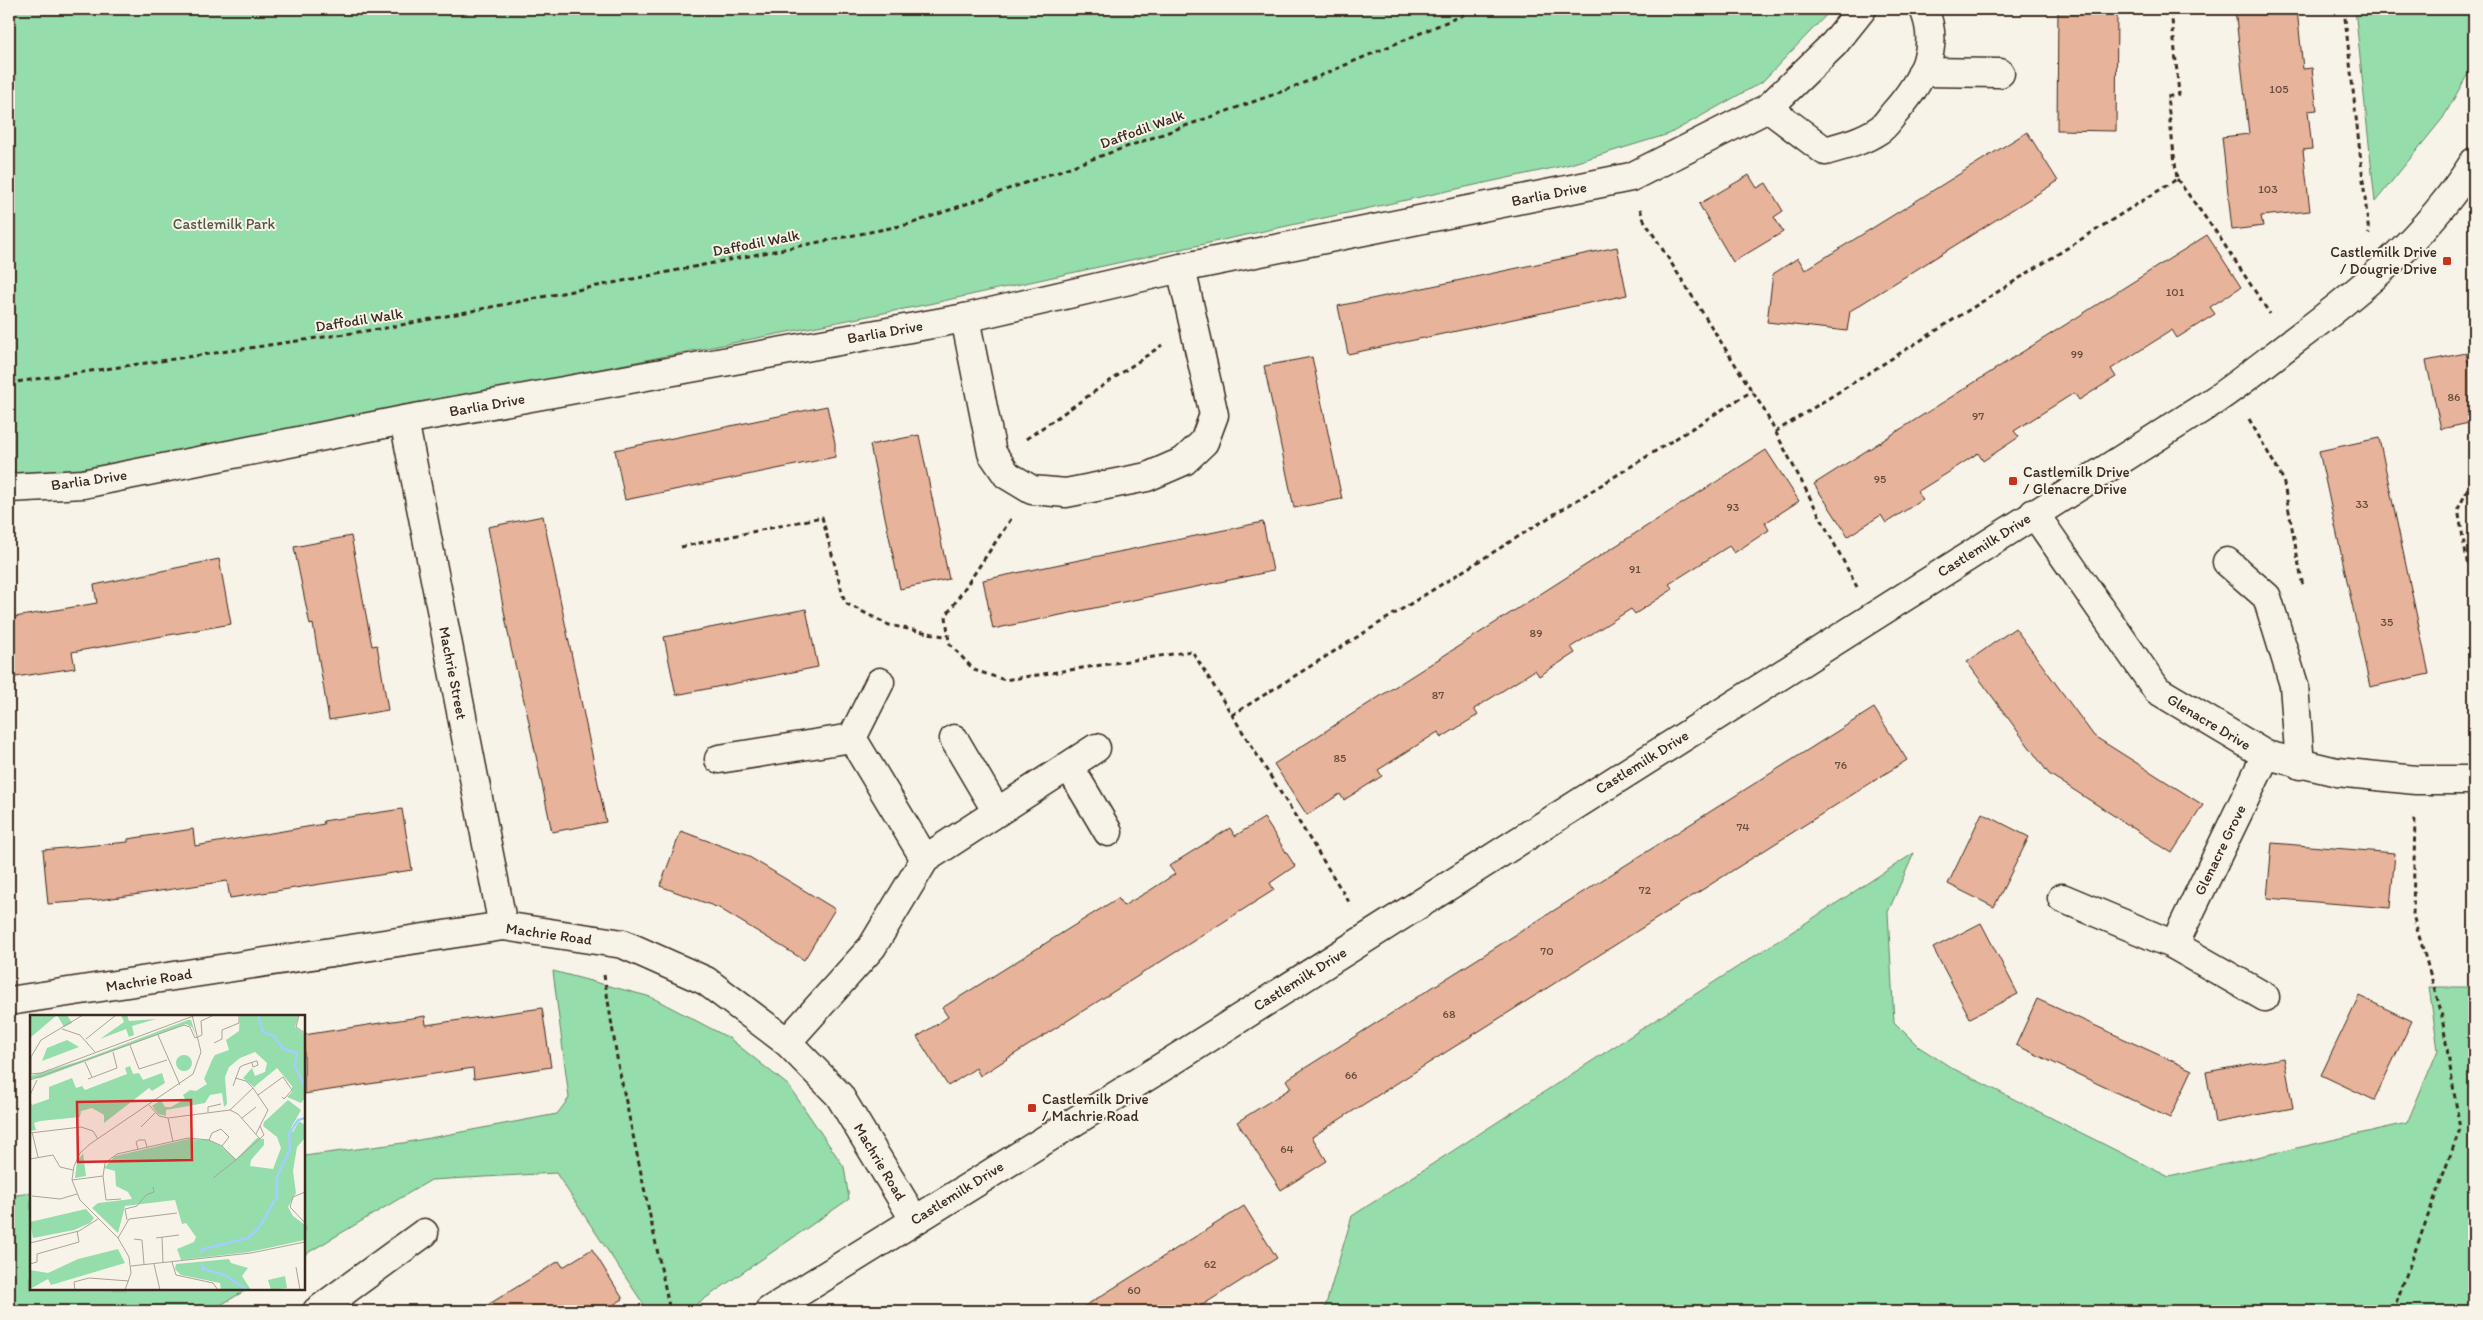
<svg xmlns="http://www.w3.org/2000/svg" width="2483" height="1320" viewBox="0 0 2483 1320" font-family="Itim,sans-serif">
<rect width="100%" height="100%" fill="#f7f3e8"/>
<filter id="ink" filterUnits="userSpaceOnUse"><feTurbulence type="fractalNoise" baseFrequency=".02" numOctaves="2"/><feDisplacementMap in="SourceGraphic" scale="10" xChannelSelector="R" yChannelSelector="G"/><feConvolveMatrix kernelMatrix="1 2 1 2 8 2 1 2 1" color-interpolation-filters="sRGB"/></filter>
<g filter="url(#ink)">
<g fill="#95ddab" stroke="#688464">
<path d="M 9,9 L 1832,9 L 1762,82 L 1669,134 L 1567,165 L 929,304 L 70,474 L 9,479 Z"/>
<path d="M 2355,9 L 2474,9 L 2474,63 L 2443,118 L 2375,202 Z"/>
<path d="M 1914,853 L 1888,912 L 1894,1022 L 1919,1047 L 1952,1068 L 2169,1177 L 2407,1123 L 2438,1050 L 2429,987 L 2474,987 L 2474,1311 L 1324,1311 L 1352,1216 Z"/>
<path d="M 553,971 L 651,997 L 729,1038 L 789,1086 L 844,1167 L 849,1199 L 687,1311 L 648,1311 L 556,1173 L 431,1180 L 304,1255 L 304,1156 L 403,1143 L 557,1114 L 569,1098 Z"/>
<path d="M 31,1193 L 31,1289 L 248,1289 L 210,1311 L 9,1311 L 9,1196 Z"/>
</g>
<g fill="#e7b39a" stroke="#3b2a1e">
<path d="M 2058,9 L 2117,9 L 2116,131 L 2057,130 Z"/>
<path d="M 2235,9 L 2297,9 L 2303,69 L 2312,68 L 2317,110 L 2308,111 L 2312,149 L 2303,150 L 2310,211 L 2261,216 L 2263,226 L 2232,230 L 2222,137 L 2249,134 Z"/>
<path d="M 2027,132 L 2058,181 L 1850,311 L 1847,331 L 1767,322 L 1773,274 L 1798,258 L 1805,270 Z"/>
<path d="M 1749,175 L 1757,188 L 1766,183 L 1783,211 L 1774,217 L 1783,232 L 1733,262 L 1699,204 Z"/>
<path d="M 2207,235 L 2241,287 L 2210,307 L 2215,314 L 2177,338 L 2172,330 L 2111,369 L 2116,377 L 2079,400 L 2074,393 L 2014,431 L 2019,437 L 1983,461 L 1978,453 L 1946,474 L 1917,492 L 1923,499 L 1886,523 L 1881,515 L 1848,536 L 1814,484 Z"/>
<path d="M 1617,247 L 1627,295 L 1348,354 L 1338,306 Z"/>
<path d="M 2466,353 L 2468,362 L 2474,361 L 2474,422 L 2441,429 L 2426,361 Z"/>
<path d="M 1312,357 L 1342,499 L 1294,508 L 1264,366 Z"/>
<path d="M 827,406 L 835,443 L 835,457 L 625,500 L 615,450 Z"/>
<path d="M 919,435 L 949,579 L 900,589 L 870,445 Z"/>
<path d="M 2379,438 L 2429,674 L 2370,687 L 2319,451 Z"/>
<path d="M 1766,450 L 1799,501 L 1765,523 L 1769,530 L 1734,553 L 1729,546 L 1669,584 L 1673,589 L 1635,614 L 1631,609 L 1571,647 L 1575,653 L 1539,676 L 1535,670 L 1474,709 L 1478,715 L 1441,738 L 1438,732 L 1378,770 L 1382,776 L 1344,800 L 1340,794 L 1307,815 L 1274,764 Z"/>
<path d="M 543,516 L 606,822 L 552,832 L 527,713 L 511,648 L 488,527 Z"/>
<path d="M 1263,522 L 1273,571 L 993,629 L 983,580 Z"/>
<path d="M 351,536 L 372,646 L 377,645 L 388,710 L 329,720 L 313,624 L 310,625 L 294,547 Z"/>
<path d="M 219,559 L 231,624 L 72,652 L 75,668 L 9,678 L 9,618 L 97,603 L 94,585 Z"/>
<path d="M 806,609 L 818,667 L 676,695 L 664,637 Z"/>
<path d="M 2015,628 L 2094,736 L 2203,805 L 2172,853 L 2049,774 L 1967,662 Z"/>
<path d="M 1874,708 L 1907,760 L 1312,1137 L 1327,1161 L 1281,1190 L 1237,1122 L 1291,1088 L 1286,1080 Z"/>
<path d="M 402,809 L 412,870 L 230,898 L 227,881 L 99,900 L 48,904 L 43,850 L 128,842 L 128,839 L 193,829 L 195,846 L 324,824 L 323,821 Z"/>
<path d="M 1982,813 L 2029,837 L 1994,907 L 1948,884 Z"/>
<path d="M 1264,818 L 1295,866 L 1270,883 L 1274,890 L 980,1076 L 976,1068 L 948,1086 L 917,1037 L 948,1017 L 942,1008 L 1118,898 L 1123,906 L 1149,891 L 1175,874 L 1169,866 L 1230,828 L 1235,836 Z"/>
<path d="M 681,831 L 746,855 L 835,909 L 804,960 L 719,908 L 660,886 Z"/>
<path d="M 2272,843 L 2395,853 L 2390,908 L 2267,898 Z"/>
<path d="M 1981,923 L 2018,994 L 1970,1018 L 1933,948 Z"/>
<path d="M 2359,996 L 2412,1021 L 2374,1100 L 2321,1075 Z"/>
<path d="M 2037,999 L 2192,1070 L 2170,1118 L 2016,1045 Z"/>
<path d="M 542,1008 L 551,1067 L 474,1079 L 473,1068 L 304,1094 L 304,1035 L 425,1016 L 426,1025 Z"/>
<path d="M 2284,1058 L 2293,1108 L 2215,1123 L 2206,1072 Z"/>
<path d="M 1244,1206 L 1277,1258 L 1193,1311 L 1077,1311 Z"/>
<path d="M 592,1249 L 623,1299 L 603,1311 L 478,1311 L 559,1261 L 563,1267 Z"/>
</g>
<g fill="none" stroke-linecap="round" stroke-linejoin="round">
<g stroke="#3b2a1e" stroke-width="31">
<g id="minor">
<path d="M 1922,72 L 2000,73"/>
<path d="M 1768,108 L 1825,151 C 1843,146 1863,141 1879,130 C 1886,126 1891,116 1897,110 C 1922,80 1941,49 1924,9"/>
<path d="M 965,318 L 992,453 L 1007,475 L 1032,490 L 1066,493 L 1147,477 L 1184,461 L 1204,442 L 1214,415 L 1181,268"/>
<path d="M 404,420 L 503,926"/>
<path d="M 9,488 L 83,484 L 404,420 L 965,318 L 1181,268 L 1631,177 L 1768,108 L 1834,44 L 1862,9"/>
<path d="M 2034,513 L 2157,690 L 2266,755 L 2337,772 L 2416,780 L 2474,780"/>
<path d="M 2227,562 L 2267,597 L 2294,685 L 2300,765"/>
<path d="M 852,738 L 925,859"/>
<path d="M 954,739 L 997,812"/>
<path d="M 719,759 L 852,738 L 880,682"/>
<path d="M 1069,766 L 1108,832"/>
<path d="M 2062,898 L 2174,945 L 2265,997"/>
<path d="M 2174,945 L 2266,755"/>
<path d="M 9,1001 L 503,926 L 623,944 L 706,981 L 787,1042 L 839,1095 L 914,1219"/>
<path d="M 787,1042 L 872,947 L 925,859 L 1096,748"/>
<path d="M 317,1311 L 424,1233"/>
<path d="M 769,1311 L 1172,1061 L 2212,402 C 2239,384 2265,363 2291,343 C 2362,290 2426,237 2474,162"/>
</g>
</g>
<g stroke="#3b2a1e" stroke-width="3" stroke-dasharray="5 4" stroke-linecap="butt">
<path d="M 2344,9 L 2369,234"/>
<path d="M 2177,179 L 2216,232 L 2270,314"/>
<path d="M 1640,209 L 1644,220 L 1764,410 L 1857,587"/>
<path d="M 9,383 L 386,328 L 910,224 L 1289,89 L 1477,9"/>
<path d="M 2249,419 L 2283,479 L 2303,587"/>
<path d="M 1775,432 L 2177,179 L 2167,97 L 2179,94 L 2171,9"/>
<path d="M 1026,439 L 1162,345"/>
<path d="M 2474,484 L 2470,485 L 2458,509 L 2467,561 L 2474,571"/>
<path d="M 1011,519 L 946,616 L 949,643 L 974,670 L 1005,680 L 1192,651 L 1351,905"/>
<path d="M 681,547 L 822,517 L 845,603 L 889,625 L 948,637"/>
<path d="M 2474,621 L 2472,627 L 2474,656"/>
<path d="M 1232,715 L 1752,391"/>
<path d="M 604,975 L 618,1064 L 670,1311"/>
<path d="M 2393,1311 L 2460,1129 L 2441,1011 L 2413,915 L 2415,816"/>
</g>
<use href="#minor" stroke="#f7f3e8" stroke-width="28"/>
</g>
</g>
<g fill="#c8321e" stroke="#f7f3e8" stroke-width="2">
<rect x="2442" y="256" width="10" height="10" rx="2.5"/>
<rect x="2008" y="476" width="10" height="10" rx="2.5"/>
<rect x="1027" y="1103" width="10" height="10" rx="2.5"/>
</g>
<g text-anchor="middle" stroke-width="4" stroke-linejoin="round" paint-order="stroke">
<g font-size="12" fill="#664c3d">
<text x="2279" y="93">105</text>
<text x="2268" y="193">103</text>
<text x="2175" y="296">101</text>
<text x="2077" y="358">99</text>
<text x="2454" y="401">86</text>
<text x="1978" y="420">97</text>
<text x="1880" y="483">95</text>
<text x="2362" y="508">33</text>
<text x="1733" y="511">93</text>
<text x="1635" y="573">91</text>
<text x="2387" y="626">35</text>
<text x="1536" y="637">89</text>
<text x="1438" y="699">87</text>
<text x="1340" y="762">85</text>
<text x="1841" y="769">76</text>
<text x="1743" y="831">74</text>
<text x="1645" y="894">72</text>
<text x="1547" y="955">70</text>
<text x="1449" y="1018">68</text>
<text x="1351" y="1079">66</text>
<text x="1287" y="1153">64</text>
<text x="1210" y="1268">62</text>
<text x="1134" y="1294">60</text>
</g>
<g font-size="15" fill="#3b2a1e" stroke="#f7f3e8">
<text transform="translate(1142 129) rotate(-20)" y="5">Daffodil Walk</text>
<text transform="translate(1549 194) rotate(-11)" y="5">Barlia Drive</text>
<text transform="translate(756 243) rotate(-11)" y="5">Daffodil Walk</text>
<text transform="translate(359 320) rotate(-9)" y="5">Daffodil Walk</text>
<text transform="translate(885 332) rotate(-10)" y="5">Barlia Drive</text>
<text transform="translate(487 405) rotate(-10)" y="5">Barlia Drive</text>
<text transform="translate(89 480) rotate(-8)" y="5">Barlia Drive</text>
<text transform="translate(1984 545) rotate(-32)" y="5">Castlemilk Drive</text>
<text transform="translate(453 673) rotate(79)" y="5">Machrie Street</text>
<text transform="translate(2209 722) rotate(31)" y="5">Glenacre Drive</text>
<text transform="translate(1642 762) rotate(-32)" y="5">Castlemilk Drive</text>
<text transform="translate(2220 850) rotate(-64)" y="5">Glenacre Grove</text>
<text transform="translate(549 934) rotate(8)" y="5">Machrie Road</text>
<text transform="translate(1300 979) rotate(-32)" y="5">Castlemilk Drive</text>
<text transform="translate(149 980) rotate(-9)" y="5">Machrie Road</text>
<text transform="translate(880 1162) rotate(59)" y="5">Machrie Road</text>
<text transform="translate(957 1193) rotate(-32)" y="5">Castlemilk Drive</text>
</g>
<g font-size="15" fill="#525741" stroke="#f7f3e8">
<text x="224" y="229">Castlemilk Park</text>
</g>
<g font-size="15" fill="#3b2a1e" stroke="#f7f3e8" text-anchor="start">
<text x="2437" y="257" text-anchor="end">Castlemilk Drive<tspan x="2437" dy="17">/ Dougrie Drive</tspan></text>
<text x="2023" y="477">Castlemilk Drive<tspan x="2023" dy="17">/ Glenacre Drive</tspan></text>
<text x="1042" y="1104">Castlemilk Drive<tspan x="1042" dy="17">/ Machrie Road</tspan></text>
</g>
</g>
<g transform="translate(30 1015)">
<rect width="275" height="275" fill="#f7f3e8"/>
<path d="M 0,0 L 37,0 L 42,8 L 34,12 L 27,0 L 0,23 ZM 91,0 L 97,0 L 99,6 L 126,4 L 102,11 L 104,20 L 99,22 L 96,14 L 70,24 L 94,7 ZM 210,0 L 269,0 L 265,12 L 275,19 L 275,83 L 271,88 L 257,82 L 262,77 L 262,71 L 247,53 L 224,72 L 213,63 L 222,53 L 225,61 L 235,57 L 237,48 L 225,37 L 210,43 L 199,52 L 195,62 L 197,89 L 194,92 L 192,78 L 180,80 L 175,88 L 136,95 L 136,101 L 128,99 L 122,91 L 131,85 L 135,92 L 141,92 L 155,84 L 153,80 L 160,75 L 166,76 L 177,69 L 174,64 L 182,45 L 185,40 L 199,35 L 196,25 L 209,16 ZM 158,5 L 161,5 L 166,21 L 162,12 L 156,9 L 11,63 L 0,64 L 0,61 L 50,46 ZM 37,25 L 49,32 L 12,46 L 17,33 ZM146 48a8 8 0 1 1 16 0a8 8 0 1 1-16 0ZM 100,51 L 103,59 L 109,58 L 113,65 L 132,58 L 135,68 L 122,76 L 119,73 L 74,108 L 74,100 L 62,93 L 51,96 L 50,102 L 10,106 L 4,108 L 6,115 L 0,116 L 0,85 L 2,90 L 19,84 L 19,72 L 42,63 L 46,73 L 52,71 L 55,75 L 97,59 L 95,53 ZM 258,85 L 271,95 L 261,113 L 263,117 L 269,106 L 275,110 L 275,123 L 267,132 L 263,156 L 266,178 L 258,192 L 263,201 L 275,210 L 275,225 L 219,237 L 151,245 L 147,234 L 164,227 L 166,222 L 156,208 L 152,209 L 145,185 L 95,191 L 88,218 L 62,193 L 68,188 L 102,184 L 98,177 L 86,171 L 85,156 L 74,153 L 85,141 L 158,124 L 179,125 L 191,131 L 206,144 L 227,123 L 234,124 L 234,130 L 221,145 L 220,151 L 243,154 L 251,133 L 247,122 L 233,111 L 234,107 ZM 53,138 L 56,161 L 45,163 L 47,147 ZM 56,194 L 64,203 L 60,208 L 44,215 L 3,223 L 0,207 ZM 88,234 L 95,248 L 21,270 L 18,264 L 0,274 L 0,255 L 18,258 L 48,244 ZM 199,244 L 201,248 L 218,253 L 212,261 L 221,275 L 191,275 L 190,268 L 151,260 L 145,254 L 146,249 ZM 255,261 L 257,273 L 241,275 L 238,265 Z" fill="#95ddab"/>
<path fill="none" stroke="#a2cffd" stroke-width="2.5" d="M 228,0 L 233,17 L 244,21 L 253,34 L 267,38 L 265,51 L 275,72M 171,238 L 173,234 L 218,223 L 228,214 L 247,182 L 247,162 L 260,134 L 259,119 L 268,105 L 275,103M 172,249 L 173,254 L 195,260 L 217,275"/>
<path fill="none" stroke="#aca397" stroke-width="1" d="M 269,0 L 266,12 L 275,18M 32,14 L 50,20 L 65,37M 128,20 L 150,70M 168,22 L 172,20 L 171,6 L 184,0M 56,24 L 86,0M 184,28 L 192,24 L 192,15 L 209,8 L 209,0M 100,30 L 109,54 L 137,45M 55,47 L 62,62M 0,59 L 11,58 L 166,0M 1,59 L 1,42 L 11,25 L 53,0M 205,63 L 216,66 L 223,73M 58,64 L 87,53 L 83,37M 0,65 L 154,10 L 160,12 L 165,23 L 168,22M 203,71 L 210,52 L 214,50 L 226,46 L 227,46 L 228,50 L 223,52 L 222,48M 0,80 L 7,65M 228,80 L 253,62 L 262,75 L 254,84 L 252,82M 119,90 L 129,101 L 138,103 L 200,95 L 208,99 L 230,124M 200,95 L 223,73 L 238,95 L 226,119M 178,97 L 178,92 L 191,89M 138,103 L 143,127M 212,103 L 226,92M 111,112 L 125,98M 2,117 L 8,142M 0,118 L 51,112 L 63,116 L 68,124M 179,125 L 182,118 L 191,114 L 199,122 L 192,131M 108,134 L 106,127 L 109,125 L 115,125 L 117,132M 0,144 L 23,140 L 30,152 L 43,155M 73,161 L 76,185 L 91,184M 183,163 L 206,145M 42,165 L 73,161 L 75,148 L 87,139 L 158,123 L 179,125 L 192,131 L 206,145 L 234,120 L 230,111M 275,177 L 263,182 L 260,192 L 275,208M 2,181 L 30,184 L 47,179M 97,205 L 95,194 L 107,191 L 116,180 L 124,177 L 123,172M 132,222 L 133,248M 88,223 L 99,204 L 147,198M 126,223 L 149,220M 104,224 L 112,225 L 114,249M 0,228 L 49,216 L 68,204M 142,247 L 146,260 L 183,268 L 188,275M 0,249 L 7,247 L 7,239 L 49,227 L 47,216M 124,249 L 130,275M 101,251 L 221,238 L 275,227M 266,252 L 270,275M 45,275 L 44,267 L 59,263 L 99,266M 95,275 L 101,258 L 99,242 L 88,223 L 50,185 L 42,165 L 44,151 L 50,138 L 60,129 L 163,59 L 171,37 L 162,0"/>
<path fill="#d62828" fill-opacity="0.15" stroke="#d62828" stroke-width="2.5" d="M 161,85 L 162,145 L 48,147 L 47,87 Z"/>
<rect width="275" height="275" fill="none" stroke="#3b2a1e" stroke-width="2.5"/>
</g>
<rect width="2483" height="1320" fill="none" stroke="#f7f3e8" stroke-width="30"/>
<rect x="15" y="15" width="2453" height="1290" fill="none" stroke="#3b2a1e" stroke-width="2" filter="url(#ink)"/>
</svg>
